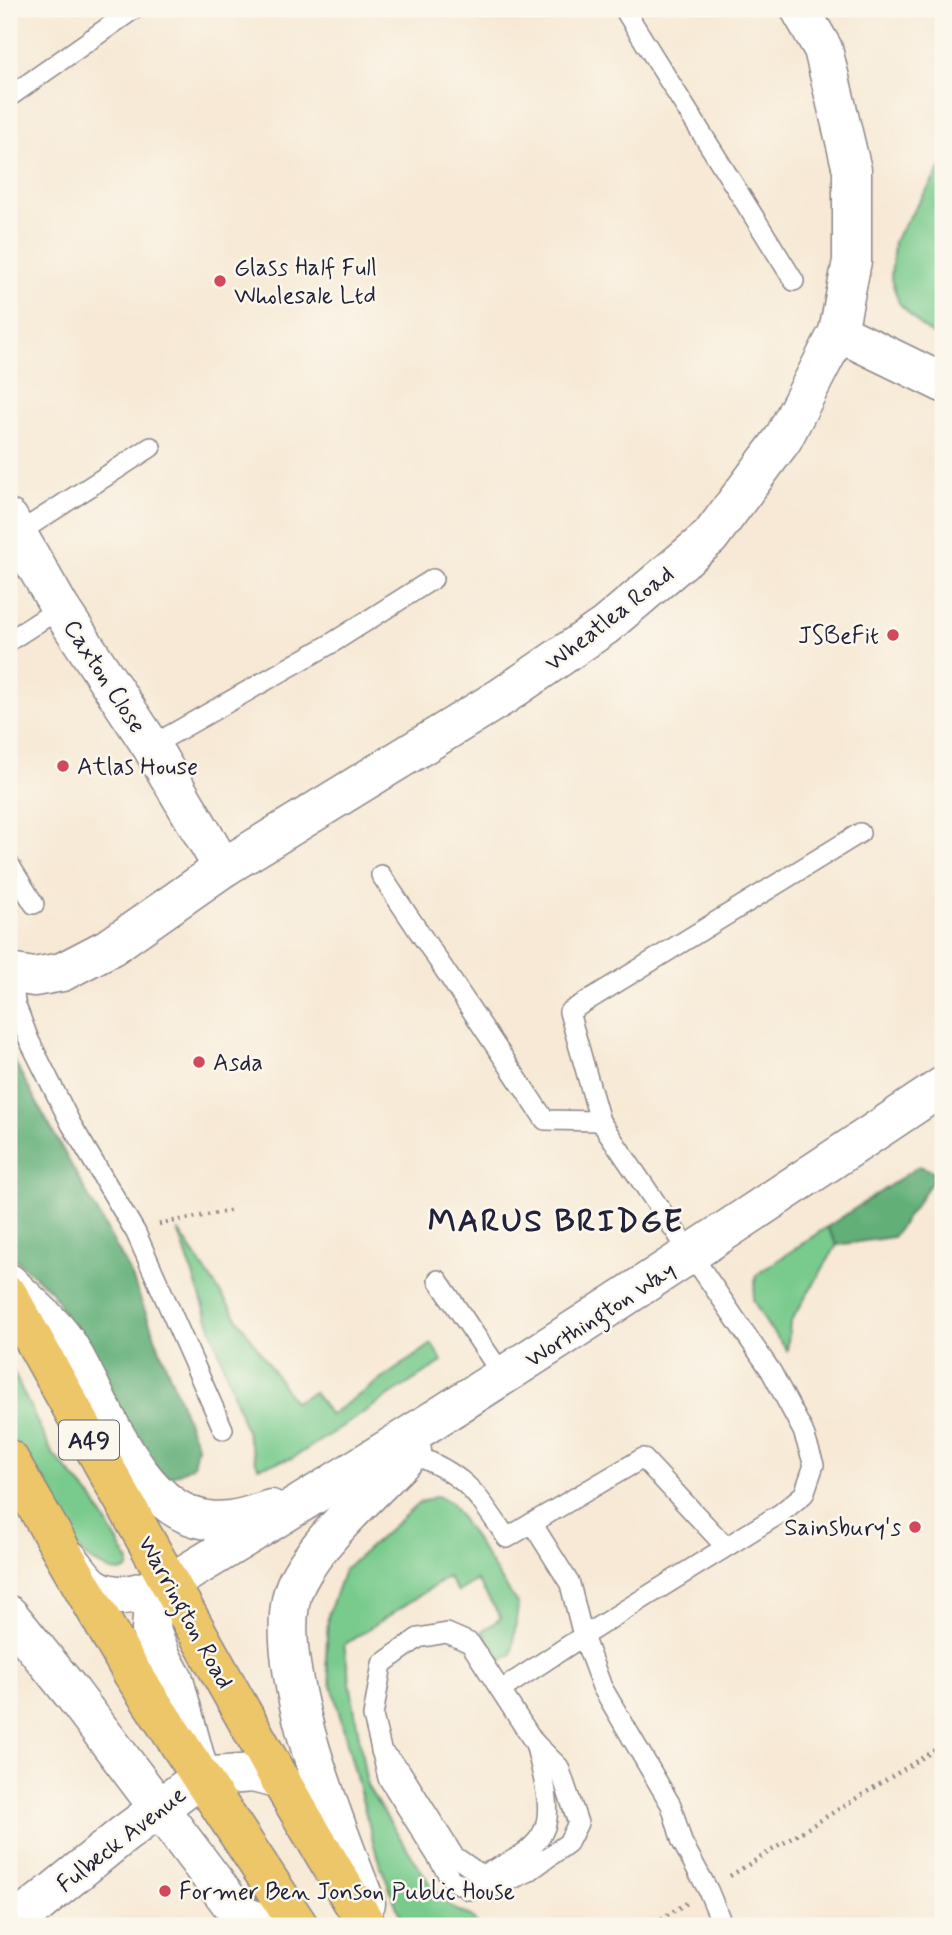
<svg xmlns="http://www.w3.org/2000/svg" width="952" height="1935" viewBox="0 0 952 1935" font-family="Mynerve,sans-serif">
<rect width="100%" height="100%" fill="#fbf7ec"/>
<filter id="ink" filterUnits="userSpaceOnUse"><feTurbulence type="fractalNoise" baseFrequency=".0143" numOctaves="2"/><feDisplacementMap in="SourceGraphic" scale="14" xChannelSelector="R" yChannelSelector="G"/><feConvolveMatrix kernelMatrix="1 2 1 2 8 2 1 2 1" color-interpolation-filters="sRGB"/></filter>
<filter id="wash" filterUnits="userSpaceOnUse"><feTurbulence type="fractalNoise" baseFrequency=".00686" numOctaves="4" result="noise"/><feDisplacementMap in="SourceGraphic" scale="28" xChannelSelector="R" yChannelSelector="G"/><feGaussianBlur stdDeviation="1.57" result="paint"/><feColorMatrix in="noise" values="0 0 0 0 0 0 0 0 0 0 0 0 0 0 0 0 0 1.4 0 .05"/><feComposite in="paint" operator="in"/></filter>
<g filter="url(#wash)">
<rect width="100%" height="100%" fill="#f7e9d5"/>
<g fill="#79cb8d" stroke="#4e7664" stroke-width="2">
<path d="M 943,165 L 943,342 L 920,325 L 899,303 L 891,279 L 894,241 Z"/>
<path d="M 827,1227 L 837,1245 L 790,1323 L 787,1350 L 768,1326 L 753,1300 L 756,1275 Z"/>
<path d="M 178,1230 L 294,1402 L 314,1392 L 330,1415 L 432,1344 L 442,1362 L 293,1458 L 258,1467 Z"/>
<path d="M 9,1363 L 52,1453 L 93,1499 L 129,1562 L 128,1569 L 120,1572 L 111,1571 L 90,1560 L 60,1531 L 9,1437 Z"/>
<path d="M 437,1496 L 451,1503 L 518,1605 L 512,1654 L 501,1661 L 482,1631 L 501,1618 L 477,1580 L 458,1592 L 448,1577 L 344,1645 L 367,1786 L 433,1889 L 452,1908 L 471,1916 L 478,1926 L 404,1926 L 377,1856 L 326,1663 L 328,1615 L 344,1570 L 419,1503 Z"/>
</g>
<g fill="#62af78" stroke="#42685a" stroke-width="2">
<path d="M 9,1052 L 130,1272 L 197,1446 L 193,1466 L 166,1479 L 143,1460 L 53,1293 L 9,1253 Z"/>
<path d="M 919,1166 L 938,1173 L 893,1237 L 837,1245 L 827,1227 Z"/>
</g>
</g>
<g filter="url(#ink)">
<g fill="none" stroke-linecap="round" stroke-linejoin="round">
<g stroke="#8c8688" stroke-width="22">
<g id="lane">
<path d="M 624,9 L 794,281"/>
<path d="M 9,97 L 134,9"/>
<path d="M 17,534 L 151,447"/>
<path d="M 9,641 L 60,608"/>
<path d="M 151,746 L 332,643 L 433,579"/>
<path d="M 9,864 L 34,904"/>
<path d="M 381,875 L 545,1120 L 600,1121"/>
<path d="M 12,974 L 15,1003 L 29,1040 L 71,1124 L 136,1233 L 223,1429"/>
<path d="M 438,1280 L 503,1376"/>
<path d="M 410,1453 C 466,1475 474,1490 507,1538 L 532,1523"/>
<path d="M 725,1546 L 643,1458 L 532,1523 L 570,1584 L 583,1636 L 781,1513 L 804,1494 L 814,1465 L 803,1431 L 771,1371 L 600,1121 L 569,1012 L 860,833"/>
<path d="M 447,1633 L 470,1643 L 534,1742 L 559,1767 L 578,1823 L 568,1843 L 528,1872 L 494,1887 L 469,1890 L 451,1879 L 388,1778 L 373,1716 L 382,1664 L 418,1638 Z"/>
<path d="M 501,1690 L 583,1636 L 602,1687 L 671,1805 L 682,1842 L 708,1890 L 723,1926"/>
<path d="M 381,1751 L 400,1770 L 454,1856 L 481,1875 C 562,1842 554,1820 535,1743"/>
</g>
</g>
<g stroke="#8c8688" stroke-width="41">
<g id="street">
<path d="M 838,332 L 943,383"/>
<path d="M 9,519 L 60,608 L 151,746 L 223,868"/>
<path d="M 9,973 L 34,977 L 62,972 L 112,946 L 223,868 L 503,696 L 605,626 L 710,537 L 783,439 L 838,332 L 852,261 L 852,170 L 823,49 L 800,9"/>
<path d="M 9,1283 C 26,1301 56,1325 68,1345 C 101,1398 137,1512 208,1520 C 230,1523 250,1516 271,1509"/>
<path d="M 69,1559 C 77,1568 85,1582 95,1588 C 118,1603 147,1590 170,1583 C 433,1425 689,1256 943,1086"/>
<path d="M 170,1583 L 153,1602 L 151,1630 L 163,1660 L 174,1680 L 198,1768"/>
<path d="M 9,1615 L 72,1693 L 238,1913 L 262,1923 L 296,1922"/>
<path d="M 366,1903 C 339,1834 263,1650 297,1582 C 321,1535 375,1490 412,1451"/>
<path d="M 11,1926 L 123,1835 L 201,1777 L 253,1773 L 280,1780"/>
</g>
</g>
<g stroke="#8c8688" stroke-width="41">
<g id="highway">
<path d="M 9,1296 L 280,1780 L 367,1926"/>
<path d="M 9,1459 L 132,1673 L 299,1926"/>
</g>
</g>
<g stroke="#8c8688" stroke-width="4.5" stroke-dasharray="2 5" stroke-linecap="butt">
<path d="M 159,1224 L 234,1210"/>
<path d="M 730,1876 L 943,1745"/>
<path d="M 649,1926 L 687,1903"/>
</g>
<use href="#lane" stroke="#fff" stroke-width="19"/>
<use href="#street" stroke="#fff" stroke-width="38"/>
<use href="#highway" stroke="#ecc669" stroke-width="38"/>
</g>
</g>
<g fill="#d1495b" stroke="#fbf7ec" stroke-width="2.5">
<circle cx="220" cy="281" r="7"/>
<circle cx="893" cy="635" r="7"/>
<circle cx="63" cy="766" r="7"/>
<circle cx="199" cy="1062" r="7"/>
<circle cx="915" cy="1527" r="7"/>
<circle cx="165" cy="1891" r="7"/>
</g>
<g text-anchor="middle" stroke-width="5" stroke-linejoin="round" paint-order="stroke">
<rect fill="#fbf7ec" stroke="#636270" stroke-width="2" x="59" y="1420.5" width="60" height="39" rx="5"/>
<g font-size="23" font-weight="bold" fill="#22223b">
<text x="89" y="1448">A49</text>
</g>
<g font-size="24" fill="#22223b" stroke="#fbf7ec" text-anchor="start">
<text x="234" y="275">Glass Half Full<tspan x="234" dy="28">Wholesale Ltd</tspan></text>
<text x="879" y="643" text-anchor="end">JSBeFit</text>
<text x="77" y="774">Atlas House</text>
<text x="213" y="1070">Asda</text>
<text x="901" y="1535" text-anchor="end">Sainsbury's</text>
<text x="179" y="1899">Former Ben Jonson Public House</text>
</g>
<g font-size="24" fill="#22223b" stroke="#fbf7ec">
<text transform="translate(609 618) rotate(-38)" y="8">Wheatlea Road</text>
<text transform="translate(105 676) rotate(57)" y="8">Caxton Close</text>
<text transform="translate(600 1314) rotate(-33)" y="8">Worthington Way</text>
<text transform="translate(186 1612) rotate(61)" y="8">Warrington Road</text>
<text transform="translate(121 1839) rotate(-38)" y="8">Fulbeck Avenue</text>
</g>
<g font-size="32" font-weight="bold" letter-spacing="2" fill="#22223b" stroke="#fbf7ec">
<text x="556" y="1231">MARUS BRIDGE</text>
</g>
</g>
<rect width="952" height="1935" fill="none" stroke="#fbf7ec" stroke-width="35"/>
</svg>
